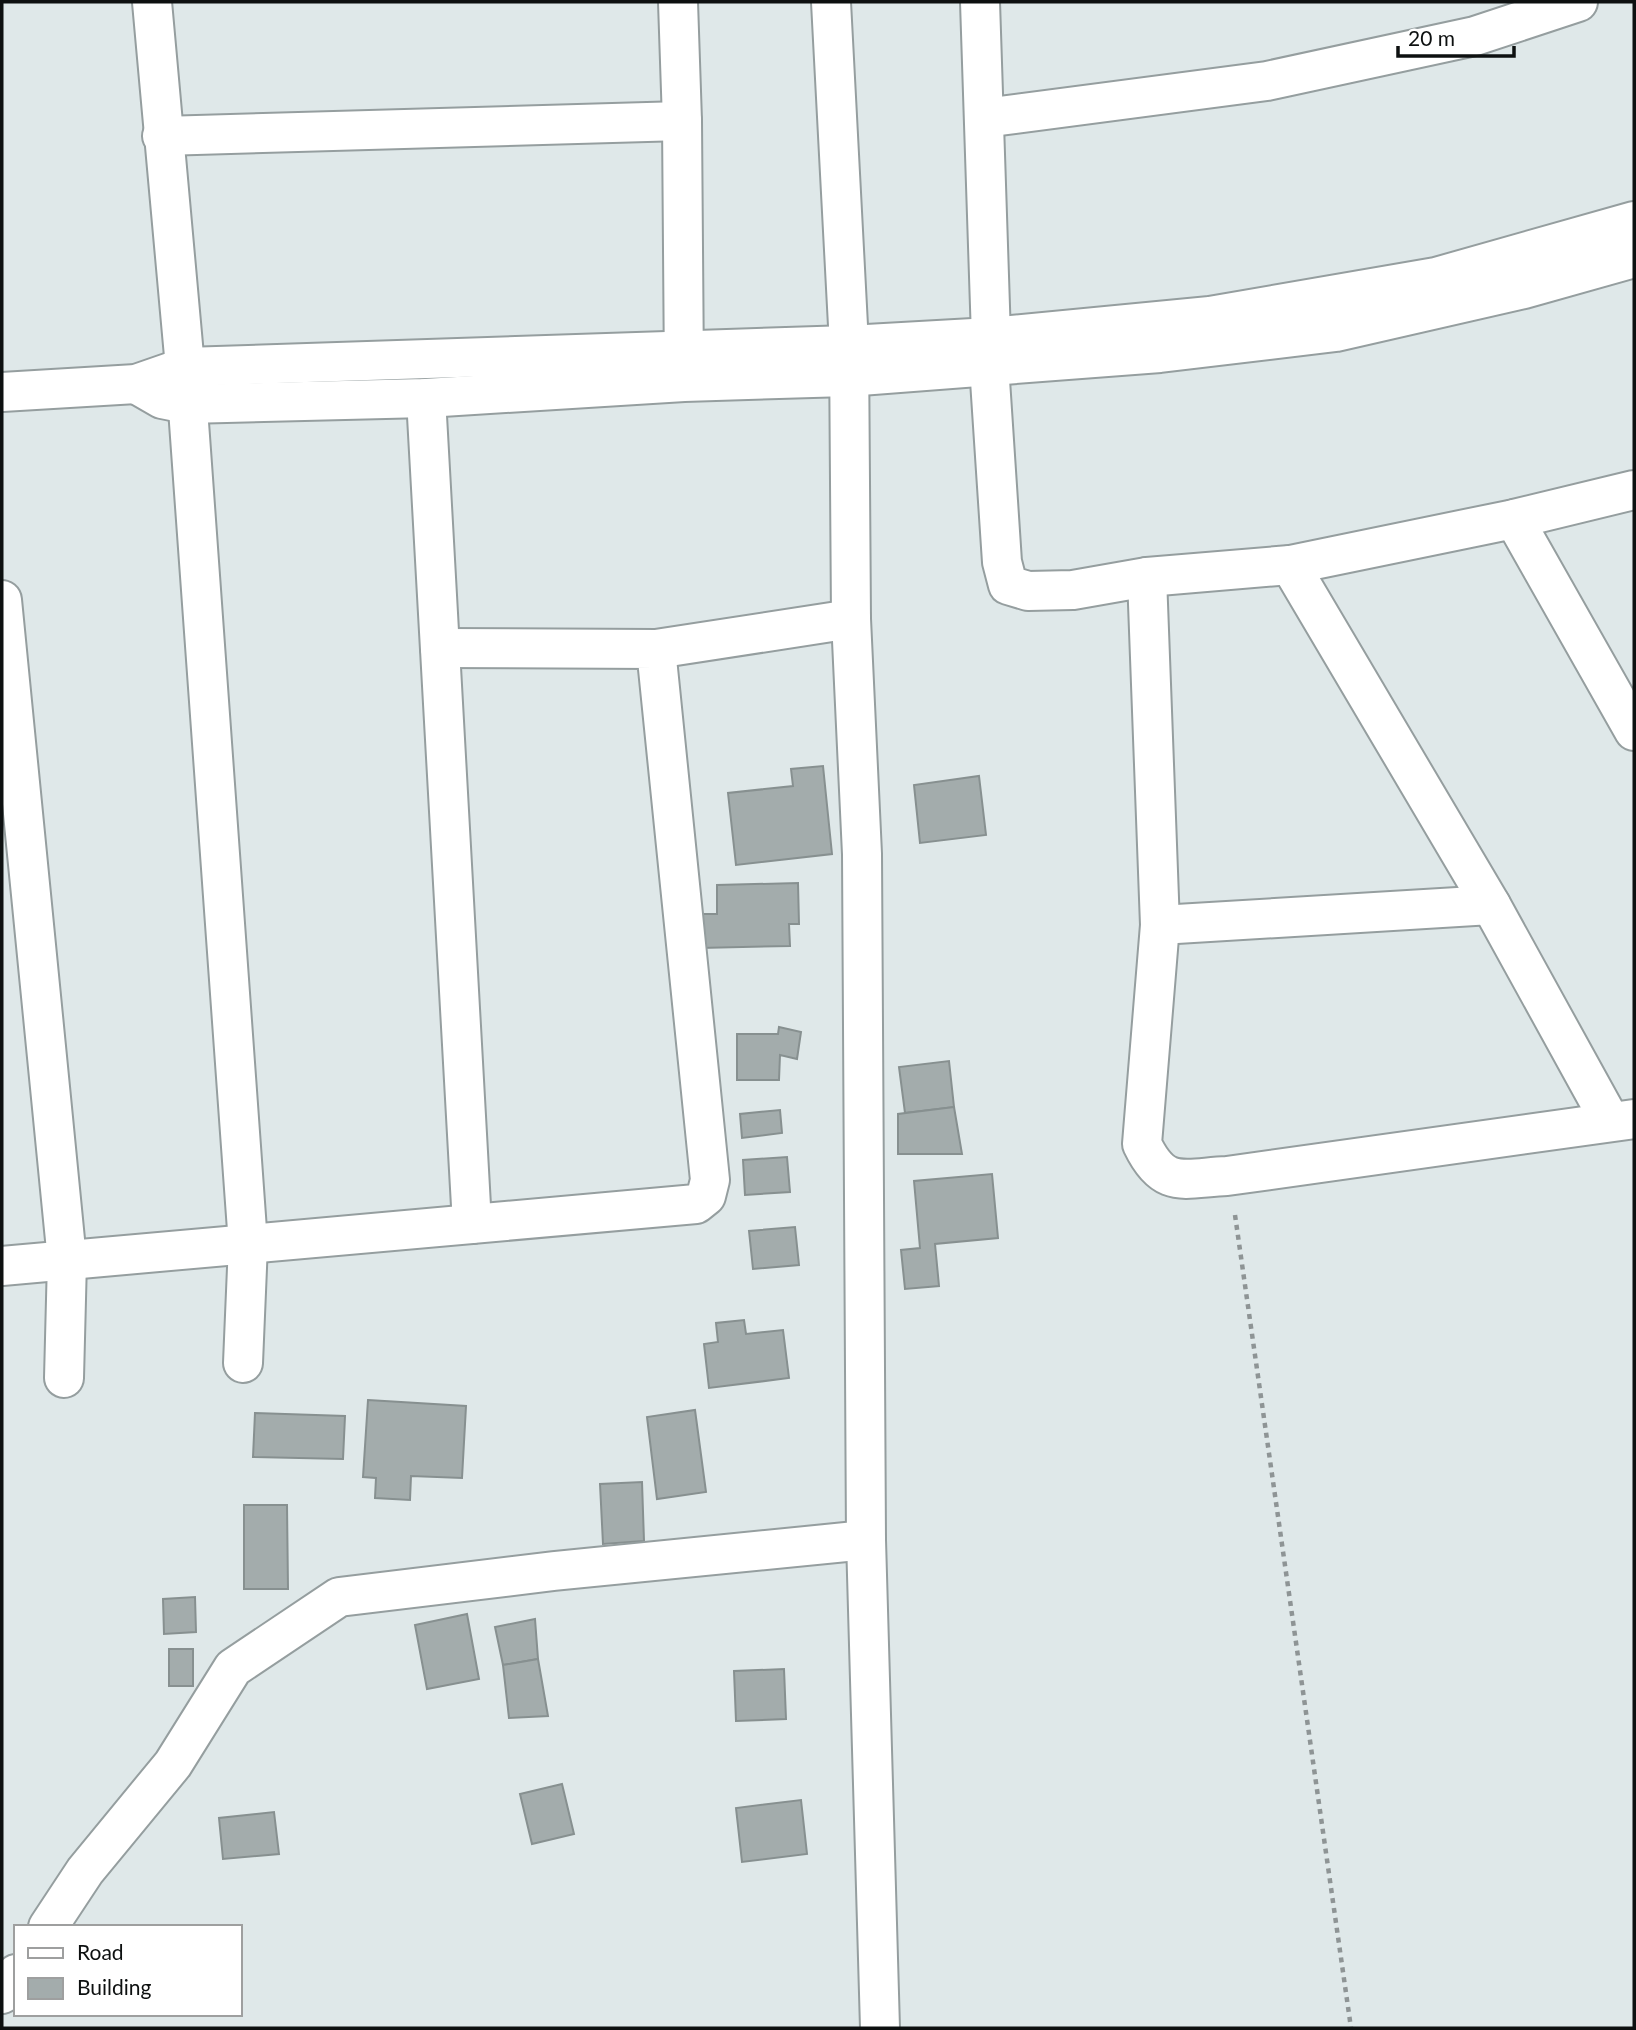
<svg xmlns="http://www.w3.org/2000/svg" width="1636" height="2030" viewBox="0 0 1636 2030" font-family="Lato,sans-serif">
<rect width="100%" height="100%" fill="#dfe8e9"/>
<g fill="#a3acac" stroke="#879090" stroke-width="2">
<path d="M 823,766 L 832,854 L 736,865 L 728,793 L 793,786 L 791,769 Z"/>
<path d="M 979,776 L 986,835 L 920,843 L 914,785 Z"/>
<path d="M 798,883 L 799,924 L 789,924 L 790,946 L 700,948 L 699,914 L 717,914 L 717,885 Z"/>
<path d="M 779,1027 L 801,1032 L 797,1059 L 780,1055 L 779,1080 L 737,1080 L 737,1034 L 778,1034 Z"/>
<path d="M 949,1061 L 954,1107 L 905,1113 L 899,1067 Z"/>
<path d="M 954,1107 L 962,1154 L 898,1154 L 898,1114 Z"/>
<path d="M 780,1110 L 782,1133 L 742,1138 L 740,1114 Z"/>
<path d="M 787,1157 L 790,1192 L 745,1195 L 743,1160 Z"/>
<path d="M 992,1174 L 998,1238 L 935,1244 L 939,1286 L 905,1289 L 901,1250 L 920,1248 L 914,1181 Z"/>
<path d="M 795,1227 L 799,1265 L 753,1269 L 749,1231 Z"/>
<path d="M 744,1320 L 746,1334 L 783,1330 L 789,1378 L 709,1388 L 704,1344 L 718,1342 L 716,1323 Z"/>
<path d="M 368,1400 L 466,1406 L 462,1478 L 411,1476 L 410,1500 L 375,1498 L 376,1478 L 363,1477 Z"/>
<path d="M 695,1410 L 706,1492 L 657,1499 L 647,1417 Z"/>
<path d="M 255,1413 L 345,1416 L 343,1459 L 253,1457 Z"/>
<path d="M 642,1482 L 644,1541 L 603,1544 L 600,1484 Z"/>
<path d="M 244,1505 L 287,1505 L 288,1589 L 244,1589 Z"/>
<path d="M 195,1597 L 196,1632 L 164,1634 L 163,1599 Z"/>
<path d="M 467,1614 L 479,1679 L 427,1689 L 415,1625 Z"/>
<path d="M 535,1619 L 538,1659 L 503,1665 L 495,1627 Z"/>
<rect x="169" y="1649" width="24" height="37"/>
<path d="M 538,1659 L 548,1716 L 509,1718 L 503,1665 Z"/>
<path d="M 784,1669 L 786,1719 L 736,1721 L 734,1671 Z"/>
<path d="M 562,1784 L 574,1834 L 532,1844 L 520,1794 Z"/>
<path d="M 801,1800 L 807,1854 L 742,1862 L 736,1808 Z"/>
<path d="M 274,1812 L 279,1854 L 223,1859 L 219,1818 Z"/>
</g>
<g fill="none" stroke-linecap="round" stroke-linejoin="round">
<g stroke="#959e9f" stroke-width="42">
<g id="minor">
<path d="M 152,2 L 185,367 L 248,1244 L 243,1363"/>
<path d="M 678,2 L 682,121 L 684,376"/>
<path d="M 831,2 L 849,345 L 851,619 L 862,854 L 866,1540 L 880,2028"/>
<path d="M 980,2 L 991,337 L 989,365 L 1002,562 L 1008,585 L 1028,591 L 1073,590 L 1147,577 L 1290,565 L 1514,519 L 1634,490"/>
<path d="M 984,118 L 1267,81 L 1475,36 L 1578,2"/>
<path d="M 162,136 L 682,121"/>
<path d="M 136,384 L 162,399 L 187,404 L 426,398 L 684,382 L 847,377 L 1160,353 L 1336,332 L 1524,289 L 1634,258"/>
<path d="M 2,392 L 136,384 L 185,367 L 849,345 L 991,337 L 1210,316 L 1436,277 L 1634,221"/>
<path d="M 426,398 L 472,1224"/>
<path d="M 1514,519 L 1634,731"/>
<path d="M 1290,565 L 1491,905 L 1610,1121"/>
<path d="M 1147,577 L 1160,925 L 1142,1144 C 1164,1190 1183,1178 1227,1176 L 1634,1119"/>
<path d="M 2,600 L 67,1260 L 64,1378"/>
<path d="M 656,649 L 851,619"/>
<path d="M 1160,925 L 1491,905"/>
<path d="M 2,1266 L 696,1204 L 706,1196 L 710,1180 L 656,649 L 440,648"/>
<path d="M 48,1927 L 85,1871 L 173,1764 L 233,1668 L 339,1597 L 554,1571 L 866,1540"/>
<path d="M 2,1994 L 16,1974"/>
</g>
</g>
<path stroke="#8e9495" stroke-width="4.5" stroke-dasharray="5 5" stroke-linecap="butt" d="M 1235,1215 L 1351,2028"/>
<use href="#minor" stroke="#fff" stroke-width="38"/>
</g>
<rect width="1636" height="2030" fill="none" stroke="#0d1010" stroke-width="7"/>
<rect x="14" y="1925" width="228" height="91" fill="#ffffff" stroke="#9e9f9f" stroke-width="2"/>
<rect x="28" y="1948" width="35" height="10" fill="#ffffff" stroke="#9e9f9f" stroke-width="2"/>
<text x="77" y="1960" font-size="21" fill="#0d1010">Road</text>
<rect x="28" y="1978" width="35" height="21" fill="#a3acac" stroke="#9e9f9f" stroke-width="2"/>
<text x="77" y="1995" font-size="21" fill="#0d1010">Building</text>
<path d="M1398 46v10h116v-10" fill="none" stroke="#0d1010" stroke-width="3.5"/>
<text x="1408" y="46" font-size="21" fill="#0d1010" stroke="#ffffff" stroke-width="5" paint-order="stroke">20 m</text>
</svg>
